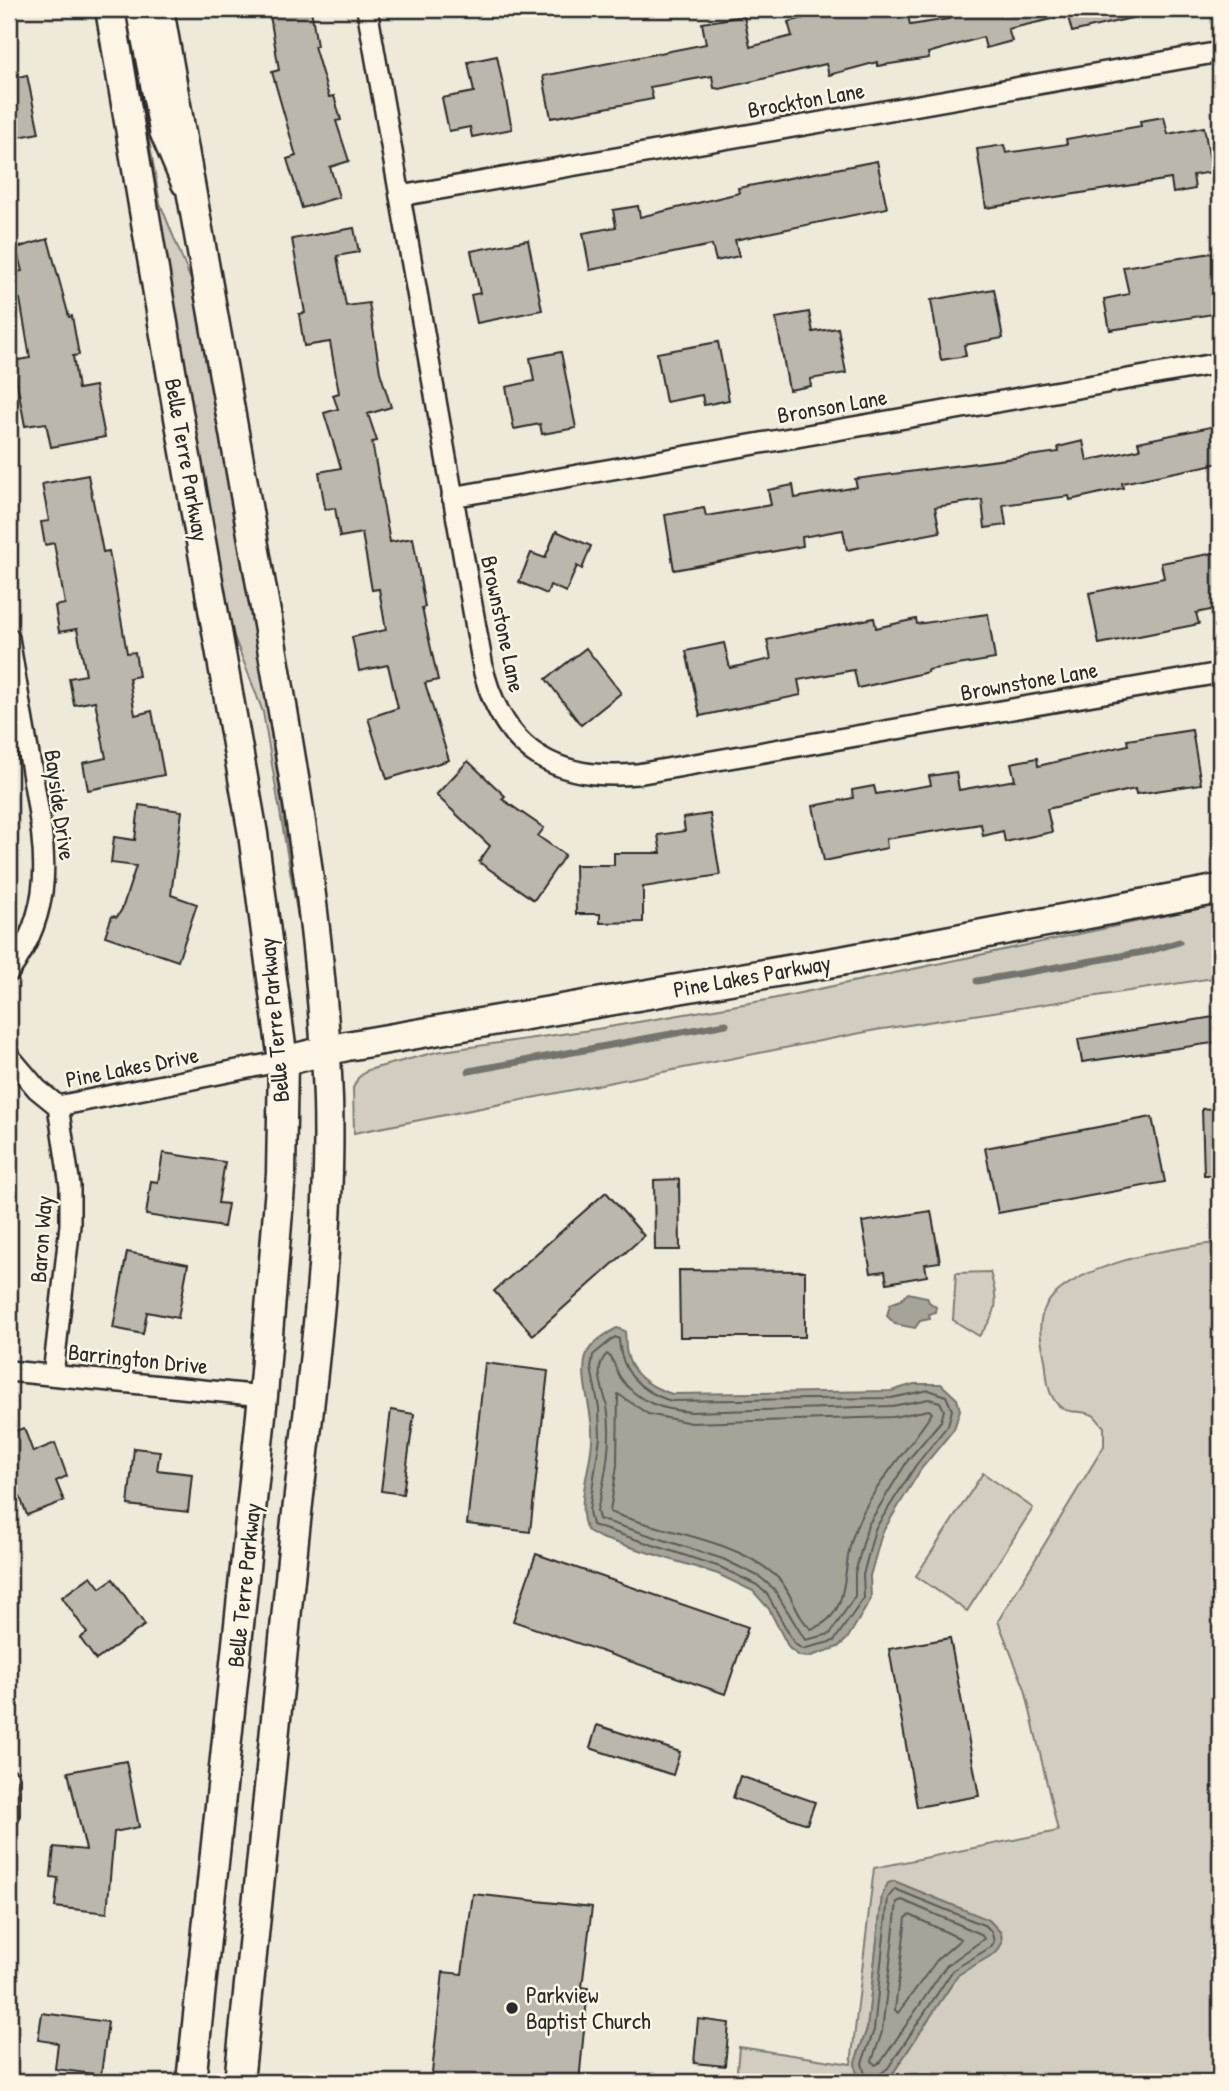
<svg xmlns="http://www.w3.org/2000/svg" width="1229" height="2091" viewBox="0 0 1229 2091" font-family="'Patrick Hand',sans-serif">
<rect width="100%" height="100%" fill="#efe9da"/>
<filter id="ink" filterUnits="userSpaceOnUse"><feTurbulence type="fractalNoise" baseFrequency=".0143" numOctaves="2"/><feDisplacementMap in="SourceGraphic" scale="14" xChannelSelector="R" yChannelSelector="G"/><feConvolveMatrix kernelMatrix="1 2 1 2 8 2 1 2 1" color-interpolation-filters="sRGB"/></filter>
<g filter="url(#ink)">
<g fill="#d2cdc0" stroke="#7e7c76" stroke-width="2">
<path d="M 122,9 L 126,9 L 160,203 L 192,283 L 262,673 L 302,941 L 263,712 L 230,626 Z"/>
<path d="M 1220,904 L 1220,977 L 876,1030 L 354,1133 L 353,1088 L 358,1078 L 368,1070 L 436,1052 L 597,1029 L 767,1000 Z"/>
<path d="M 1220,1243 L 1220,2082 L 881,2082 L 893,2073 L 958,1975 L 1002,1943 L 1001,1933 L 989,1920 L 894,1881 L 882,1896 L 867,2029 L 855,2062 L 856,2071 L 864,2082 L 736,2082 L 739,2047 L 851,2064 L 874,1868 L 1058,1831 L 1025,1689 L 998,1621 L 1104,1446 L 1104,1427 C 1101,1424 1096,1417 1093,1415 C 1077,1408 1063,1418 1052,1396 C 1046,1387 1047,1370 1045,1360 C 1042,1343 1037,1328 1043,1312 C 1059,1266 1177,1246 1220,1243 Z"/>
<path d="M 990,1272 C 998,1302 1000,1310 979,1336 L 953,1320 L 956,1273 Z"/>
<path d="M 983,1473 L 1033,1508 L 967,1611 L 916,1576 Z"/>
</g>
<g fill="#a6a399" stroke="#75736d" stroke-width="2">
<path d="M 908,1293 L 927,1297 L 929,1302 L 936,1307 L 935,1312 L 929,1314 L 930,1319 L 920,1321 L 915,1328 L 895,1324 L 887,1316 L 890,1304 L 901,1300 Z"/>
<path d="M 617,1328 L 625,1331 C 626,1339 625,1347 627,1354 C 632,1376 653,1388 672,1394 L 891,1391 L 914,1384 L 941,1384 L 957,1399 L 960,1410 L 954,1429 L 921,1469 L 882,1533 L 870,1576 L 871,1599 L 847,1639 L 838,1647 L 808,1657 L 799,1656 L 789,1648 L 769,1609 L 753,1591 L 718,1574 L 601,1538 L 587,1530 C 575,1504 591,1468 592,1440 C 594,1412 579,1381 586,1356 C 590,1343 606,1334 617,1328 Z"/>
<path d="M 894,1881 L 989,1920 L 1001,1933 L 1002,1943 L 997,1952 L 958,1975 L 893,2073 L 881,2082 L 864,2082 L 856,2071 L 855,2062 L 867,2029 L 882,1896 L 888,1883 Z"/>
</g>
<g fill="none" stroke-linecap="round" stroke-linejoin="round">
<g stroke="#5c5b57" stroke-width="2">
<path d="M 615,1337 L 619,1339 C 621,1373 640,1391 671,1401 L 891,1398 L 929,1390 L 946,1396 L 952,1410 L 948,1425 L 916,1465 L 875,1529 L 863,1575 L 864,1598 L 834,1641 L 802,1649 L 794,1643 L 767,1594 L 757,1585 L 720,1567 L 592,1525 L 589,1511 L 600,1437 L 599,1408 L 591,1368 L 593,1355 Z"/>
<path d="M 607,1354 C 614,1358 615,1369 620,1377 C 637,1403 664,1410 692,1412 L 892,1406 L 929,1399 L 940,1402 L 944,1410 L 941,1421 L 908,1460 L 868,1525 L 855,1573 L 855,1596 L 830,1634 L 805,1640 L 774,1589 L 760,1577 L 723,1559 L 599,1519 L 597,1511 C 605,1479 613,1440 607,1406 C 604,1390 592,1368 607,1354 Z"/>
<path d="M 618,1394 L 648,1414 L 691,1423 L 893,1417 L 929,1410 L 932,1413 C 905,1455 867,1490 852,1539 C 841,1572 852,1616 811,1629 C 795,1616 792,1590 776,1576 C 731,1537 662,1533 610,1512 L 617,1465 Z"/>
<path d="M 902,1900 L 981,1934 L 984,1939 L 946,1966 L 881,2062 L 875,2065 L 872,2061 L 882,2032 L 897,1902 Z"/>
<path d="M 910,1915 L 961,1939 L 937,1960 L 898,2013 L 895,2010 L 906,1918 Z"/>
<path d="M 867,2082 L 862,2063 L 874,2030 L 888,1898 L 895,1889 L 986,1926 L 991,1931 L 994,1941 L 991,1947 L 953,1970 L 888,2068 L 879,2075 L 877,2082"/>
</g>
<g stroke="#75736d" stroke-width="7">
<path d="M 977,981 L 1149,951 L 1179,942"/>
<path d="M 469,1071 L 726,1024"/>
</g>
</g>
<g fill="#bcb7ac" stroke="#2b2b2b" stroke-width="2">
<path d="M 269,9 L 311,9 L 317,46 L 314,46 L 329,97 L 334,96 L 341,120 L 336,121 L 349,161 L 330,167 L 339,197 L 302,208 L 287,159 L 296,156 L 272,72 L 279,70 Z"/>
<path d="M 840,9 L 842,13 L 907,9 L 910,25 L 949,19 L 946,9 L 1064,9 L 1065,16 L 1008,29 L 1012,41 L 986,48 L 983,37 L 928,53 L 929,58 L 877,66 L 877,62 L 829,75 L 826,64 L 720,89 L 714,88 L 712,76 L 650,87 L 653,99 L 551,118 L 543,76 L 706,44 L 702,23 L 744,16 L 750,47 L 792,36 L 788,22 Z"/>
<path d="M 1066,9 L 1140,9 L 1140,16 L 1072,32 Z"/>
<path d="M 497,56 L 512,129 L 472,137 L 470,127 L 449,131 L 442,98 L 474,92 L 468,62 Z"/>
<path d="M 27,75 L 39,133 L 9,139 L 9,79 Z"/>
<path d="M 1164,117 L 1168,134 L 1204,127 L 1212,172 L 1193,175 L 1195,189 L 1173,193 L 1171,179 L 986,208 L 977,149 L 1004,145 L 1006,153 L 1067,144 L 1066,139 L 1141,126 L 1140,121 Z"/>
<path d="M 877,161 L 887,208 L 735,240 L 739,256 L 716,261 L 712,245 L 590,270 L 583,233 L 616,227 L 613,210 L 638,206 L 640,217 L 739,193 L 738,188 Z"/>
<path d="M 354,228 L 359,252 L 337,256 L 346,306 L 369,303 L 380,372 L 391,407 L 368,414 L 377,441 L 372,442 L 390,542 L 413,538 L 425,607 L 422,608 L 438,680 L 425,683 L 449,760 L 387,779 L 368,718 L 398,708 L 388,665 L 359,671 L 352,637 L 386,630 L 379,589 L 372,590 L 362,533 L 340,537 L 335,508 L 325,509 L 319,472 L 341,468 L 324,413 L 338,409 L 333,395 L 339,393 L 330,342 L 304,346 L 299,314 L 305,313 L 292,239 Z"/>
<path d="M 48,239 L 69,317 L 72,316 L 79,355 L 73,356 L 78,389 L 95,386 L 105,437 L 51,447 L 46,423 L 25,426 L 13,361 L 30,358 L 20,299 L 9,302 L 9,274 L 22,271 L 16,248 Z"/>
<path d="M 528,240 L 542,310 L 477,323 L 471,295 L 480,293 L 471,251 Z"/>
<path d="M 1212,253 L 1214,263 L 1220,262 L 1220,313 L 1110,330 L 1104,299 L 1129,294 L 1123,267 Z"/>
<path d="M 994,289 L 1003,338 L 964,345 L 966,356 L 941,360 L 931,300 Z"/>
<path d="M 809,312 L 813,332 L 838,328 L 846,373 L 810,379 L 811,386 L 789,390 L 776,318 Z"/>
<path d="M 718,342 L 729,400 L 704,405 L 702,395 L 666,402 L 657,353 Z"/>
<path d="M 561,352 L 576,428 L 542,434 L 540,424 L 514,429 L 506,387 L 534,381 L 530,358 Z"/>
<path d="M 1220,425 L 1220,463 L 1122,483 L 1123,488 L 1070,500 L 1069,496 L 1003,505 L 1006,525 L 985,528 L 982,500 L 935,507 L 940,532 L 847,550 L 843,530 L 802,537 L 803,546 L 674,570 L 665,515 L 704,508 L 706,516 L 771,505 L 768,490 L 793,485 L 795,498 L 857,487 L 855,479 L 1059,452 L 1058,447 L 1083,441 L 1087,461 L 1140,449 L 1138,442 Z"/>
<path d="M 88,475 L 103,552 L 109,551 L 127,653 L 135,652 L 139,676 L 129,678 L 135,715 L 152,711 L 164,775 L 88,790 L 83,763 L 106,758 L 95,701 L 74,705 L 69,678 L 86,675 L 77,629 L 59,632 L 55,606 L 65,604 L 54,543 L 45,545 L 41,522 L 49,521 L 42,484 Z"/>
<path d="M 556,531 L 591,546 L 582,569 L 577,566 L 566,592 L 550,585 L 547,594 L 519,582 L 531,553 L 545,558 Z"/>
<path d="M 1220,552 L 1220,608 L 1196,613 L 1199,624 L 1099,644 L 1089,593 L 1164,578 L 1161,563 Z"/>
<path d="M 988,614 L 995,659 L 927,670 L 928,672 L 858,688 L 854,670 L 798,680 L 801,695 L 700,716 L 686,651 L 724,643 L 730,668 L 771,659 L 767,640 L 874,618 L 876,628 L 916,619 L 917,624 Z"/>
<path d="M 586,648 L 621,693 L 581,725 L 546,679 Z"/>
<path d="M 1192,730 L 1201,784 L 1136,794 L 1135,789 L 1047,809 L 1052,832 L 1005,842 L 1003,831 L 983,836 L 981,824 L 886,839 L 887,848 L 824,861 L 813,806 L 853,798 L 852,790 L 874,786 L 876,794 L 931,785 L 929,776 L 956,772 L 959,790 L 1015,780 L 1011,763 L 1037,758 L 1038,766 L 1128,745 L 1127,740 Z"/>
<path d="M 468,761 L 505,796 L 502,799 L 544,828 L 538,836 L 565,855 L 534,900 L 479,862 L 490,846 L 436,795 Z"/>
<path d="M 139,805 L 182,811 L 171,895 L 197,904 L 178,961 L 105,936 L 112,916 L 117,917 L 122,909 L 136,866 L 111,863 L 114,837 L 135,840 Z"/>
<path d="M 710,814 L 720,875 L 643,887 L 643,922 L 600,923 L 600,914 L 576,914 L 575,865 L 614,865 L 614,853 L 661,853 L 658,835 L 685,831 L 683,818 Z"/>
<path d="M 1220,1016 L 1220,1042 L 1082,1062 L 1078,1039 Z"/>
<path d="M 1220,1108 L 1220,1175 L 1204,1175 L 1202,1109 Z"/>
<path d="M 1152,1117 L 1165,1182 L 998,1213 L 985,1148 Z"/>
<path d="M 163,1153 L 225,1162 L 218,1203 L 228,1204 L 224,1227 L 146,1215 L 151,1181 L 158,1182 Z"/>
<path d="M 679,1179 L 680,1250 L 655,1250 L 654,1180 Z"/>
<path d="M 606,1192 L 644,1236 L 533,1335 L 494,1291 Z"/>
<path d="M 931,1211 L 940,1262 L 925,1264 L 927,1276 L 887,1283 L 885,1271 L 871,1273 L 862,1222 Z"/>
<path d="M 127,1252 L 188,1264 L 178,1318 L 147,1312 L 143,1334 L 113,1328 Z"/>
<path d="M 679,1270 L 805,1271 L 805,1337 L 680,1337 Z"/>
<path d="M 485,1363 L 548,1371 L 530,1532 L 467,1524 Z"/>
<path d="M 391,1410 L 414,1414 L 403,1494 L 381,1491 Z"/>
<path d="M 24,1428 L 33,1452 L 55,1443 L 67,1476 L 56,1481 L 64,1501 L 27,1515 L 9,1468 L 9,1433 Z"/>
<path d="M 134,1448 L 160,1451 L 157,1470 L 192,1474 L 188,1512 L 128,1505 Z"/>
<path d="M 536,1554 L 748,1627 L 725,1694 L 513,1621 Z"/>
<path d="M 91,1576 L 100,1588 L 113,1579 L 145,1625 L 96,1660 L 80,1638 L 87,1633 L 62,1597 Z"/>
<path d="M 950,1638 L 979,1796 L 917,1807 L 889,1649 Z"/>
<path d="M 597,1725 L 680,1752 L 673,1775 L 590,1748 Z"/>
<path d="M 126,1761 L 139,1827 L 114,1832 L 107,1913 L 55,1907 L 58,1878 L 51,1877 L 54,1847 L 86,1850 L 68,1772 Z"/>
<path d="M 740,1776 L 815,1802 L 807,1824 L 733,1798 Z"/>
<path d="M 473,1894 L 592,1907 L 582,1987 L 588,1988 L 579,2082 L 431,2082 L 443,1972 L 462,1974 Z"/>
<path d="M 42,2013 L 108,2022 L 101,2075 L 55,2069 L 58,2043 L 38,2040 Z"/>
<path d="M 698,2019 L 729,2023 L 725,2066 L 694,2063 Z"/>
</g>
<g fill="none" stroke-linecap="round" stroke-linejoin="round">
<g stroke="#2b2b2b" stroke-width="24">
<g id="street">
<path d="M 136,9 L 160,133 L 182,185"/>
<path d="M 367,9 L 484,673 C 506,753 558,781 637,774 L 1220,673"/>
<path d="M 400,196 L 1220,52"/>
<path d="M 452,497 L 1220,363"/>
<path d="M 9,638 C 16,681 23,723 31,766 C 44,845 59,902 9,972"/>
<path d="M 9,1056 L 37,1089 L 58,1106 L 283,1061"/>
<path d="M 9,1371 L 263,1396"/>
<path d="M 53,1375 L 70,1225 L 70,1186 L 58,1106"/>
<path d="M 9,1779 L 9,1816"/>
</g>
</g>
<g stroke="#2b2b2b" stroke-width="33">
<g id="secondary">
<path d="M 110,9 L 178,412 L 253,834 L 283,1061 L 281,1174 L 263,1396 L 191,2082"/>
<path d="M 159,9 C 192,195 225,381 258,568 C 289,743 322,920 328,1099 C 332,1245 310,1394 294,1539 C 275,1720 259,1901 239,2082"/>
<path d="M 283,1061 L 347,1046 L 846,960 L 1220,889"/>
</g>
</g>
<use href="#street" stroke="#fcf5e5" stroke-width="19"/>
<use href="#secondary" stroke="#fcf5e5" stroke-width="28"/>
</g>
</g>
<circle fill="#2b2b2b" stroke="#fcf5e5" stroke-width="2.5" cx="512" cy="2008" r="7"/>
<g text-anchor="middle" stroke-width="5" stroke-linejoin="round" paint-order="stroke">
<g font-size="23" fill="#2b2b2b" stroke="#fcf5e5">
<text transform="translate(806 100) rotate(-10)" y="8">Brockton Lane</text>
<text transform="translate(832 406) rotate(-10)" y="8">Bronson Lane</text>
<text transform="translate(187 460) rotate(80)" y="8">Belle Terre Parkway</text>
<text transform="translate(503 624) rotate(78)" y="8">Brownstone Lane</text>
<text transform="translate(1029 681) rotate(-10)" y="8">Brownstone Lane</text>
<text transform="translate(60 805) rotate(82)" y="8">Bayside Drive</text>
<text transform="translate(752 976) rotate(-10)" y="8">Pine Lakes Parkway</text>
<text transform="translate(274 1020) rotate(-95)" y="8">Belle Terre Parkway</text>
<text transform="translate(132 1067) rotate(-11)" y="8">Pine Lakes Drive</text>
<text transform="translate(41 1239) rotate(-86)" y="8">Baron Way</text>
<text transform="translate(138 1359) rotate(6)" y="8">Barrington Drive</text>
<text transform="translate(244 1585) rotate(-84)" y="8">Belle Terre Parkway</text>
</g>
<g font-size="23" fill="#2b2b2b" stroke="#fcf5e5" text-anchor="start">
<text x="526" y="2003">Parkview<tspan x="526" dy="26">Baptist Church</tspan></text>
</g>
</g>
<rect width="1229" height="2091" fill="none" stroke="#fcf5e5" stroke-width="35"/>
<rect x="18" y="18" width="1194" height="2056" fill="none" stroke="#2b2b2b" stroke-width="2.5" filter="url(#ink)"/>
</svg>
